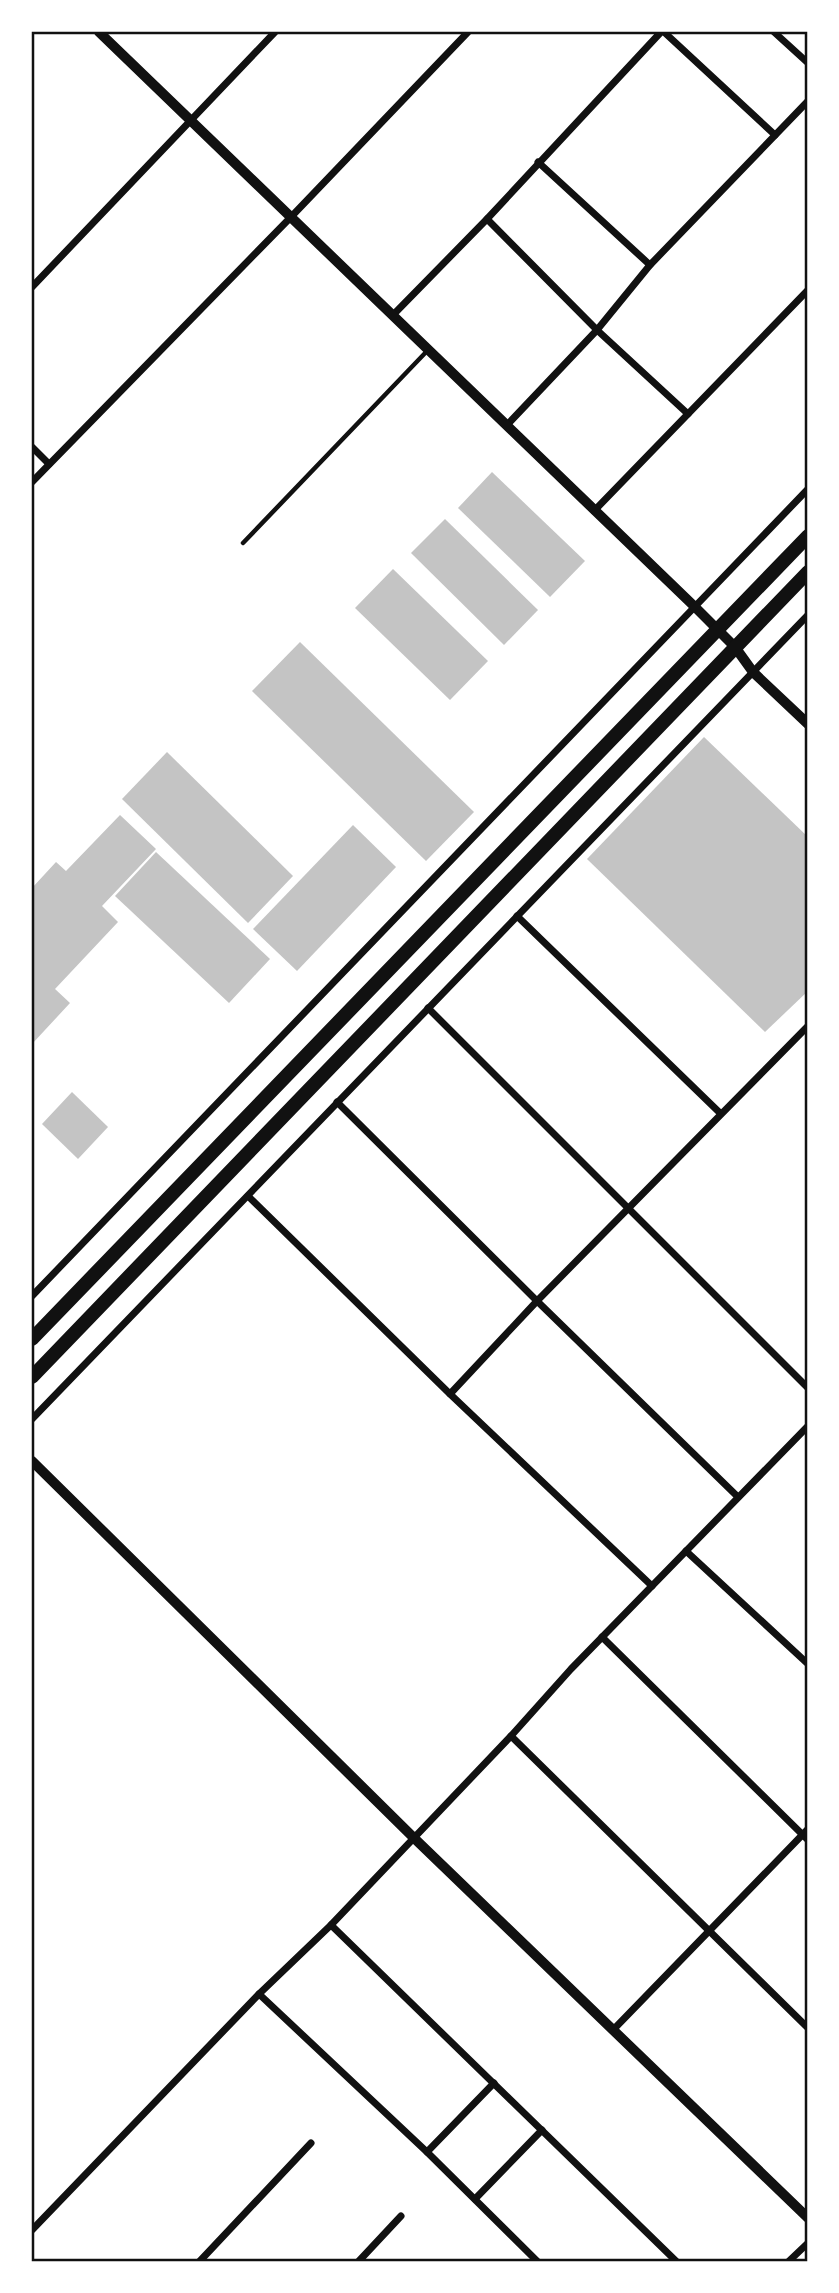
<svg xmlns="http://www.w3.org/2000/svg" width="839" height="2293" viewBox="0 0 839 2293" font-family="'Source Serif 4',serif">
<rect width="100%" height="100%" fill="#fff"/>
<g fill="#c4c4c4">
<path d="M 492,472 L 585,561 L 550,597 L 458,508 Z"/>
<path d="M 445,519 L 538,610 L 504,645 L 411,553 Z"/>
<path d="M 393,569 L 488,661 L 450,700 L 355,608 Z"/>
<path d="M 300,642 L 474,812 L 426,861 L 252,691 Z"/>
<path d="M 704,737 L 808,837 L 808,991 L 765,1032 L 587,859 Z"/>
<path d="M 167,752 L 293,876 L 248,923 L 122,799 Z"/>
<path d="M 120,815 L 156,849 L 102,906 L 118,922 L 55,989 L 70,1003 L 32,1044 L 32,888 L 56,862 L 66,871 Z"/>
<path d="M 353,825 L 396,867 L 297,971 L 253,929 Z"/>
<path d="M 156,852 L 270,959 L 229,1003 L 115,896 Z"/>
<path d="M 72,1092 L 108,1127 L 78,1159 L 42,1124 Z"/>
</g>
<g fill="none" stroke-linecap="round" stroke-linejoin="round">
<path stroke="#111" stroke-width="4.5" d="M 243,543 L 428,350"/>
<g stroke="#111" stroke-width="7">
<path d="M 664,32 L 775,135"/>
<path d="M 774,32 L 808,63"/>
<path d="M 538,162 L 650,265"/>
<path d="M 487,219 L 597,330 L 688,414"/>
<path d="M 32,287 L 275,32"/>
<path d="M 393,315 L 487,219 L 661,32"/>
<path d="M 507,425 L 597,330 L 650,265 L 808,101"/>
<path d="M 32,447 L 49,464"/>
<path d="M 32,482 L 291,217 L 468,32"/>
<path d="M 594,511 L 808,290"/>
<path d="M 517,916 L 720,1113"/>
<path d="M 428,1008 L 808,1388"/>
<path d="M 337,1102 L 537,1301 L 738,1497"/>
<path d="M 248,1196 L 450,1394 L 652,1586"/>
<path d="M 32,1296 L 808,489"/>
<path d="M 450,1394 L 537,1301 L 808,1026"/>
<path d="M 32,1419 L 808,615"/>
<path d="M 686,1551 L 808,1664"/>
<path d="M 602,1637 L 808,1840"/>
<path d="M 511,1736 L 808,2028"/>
<path d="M 331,1925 L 677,2262"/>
<path d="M 259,1994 L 427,2152 L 538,2262"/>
<path d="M 613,2030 L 808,1829"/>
<path d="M 427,2152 L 494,2083"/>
<path d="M 475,2199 L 542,2130"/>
<path d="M 32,2230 L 259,1994 L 331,1925 L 511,1736 L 571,1669 L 808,1426"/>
<path d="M 199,2262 L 311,2143"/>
<path d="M 358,2262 L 401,2216"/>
<path d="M 788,2262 L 808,2243"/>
</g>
<g stroke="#111" stroke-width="10">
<path d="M 99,32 L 695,607 L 735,647 L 753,672 L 808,724"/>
<path d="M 32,1461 L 414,1838 L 808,2218"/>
</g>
<g stroke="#111" stroke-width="14">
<path d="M 32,1339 L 808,536"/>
<path d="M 32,1377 L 808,572"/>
</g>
</g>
<rect width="839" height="2293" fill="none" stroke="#ffffff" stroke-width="66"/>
<rect x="33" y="33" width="773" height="2227" fill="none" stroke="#111" stroke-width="2.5"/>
</svg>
